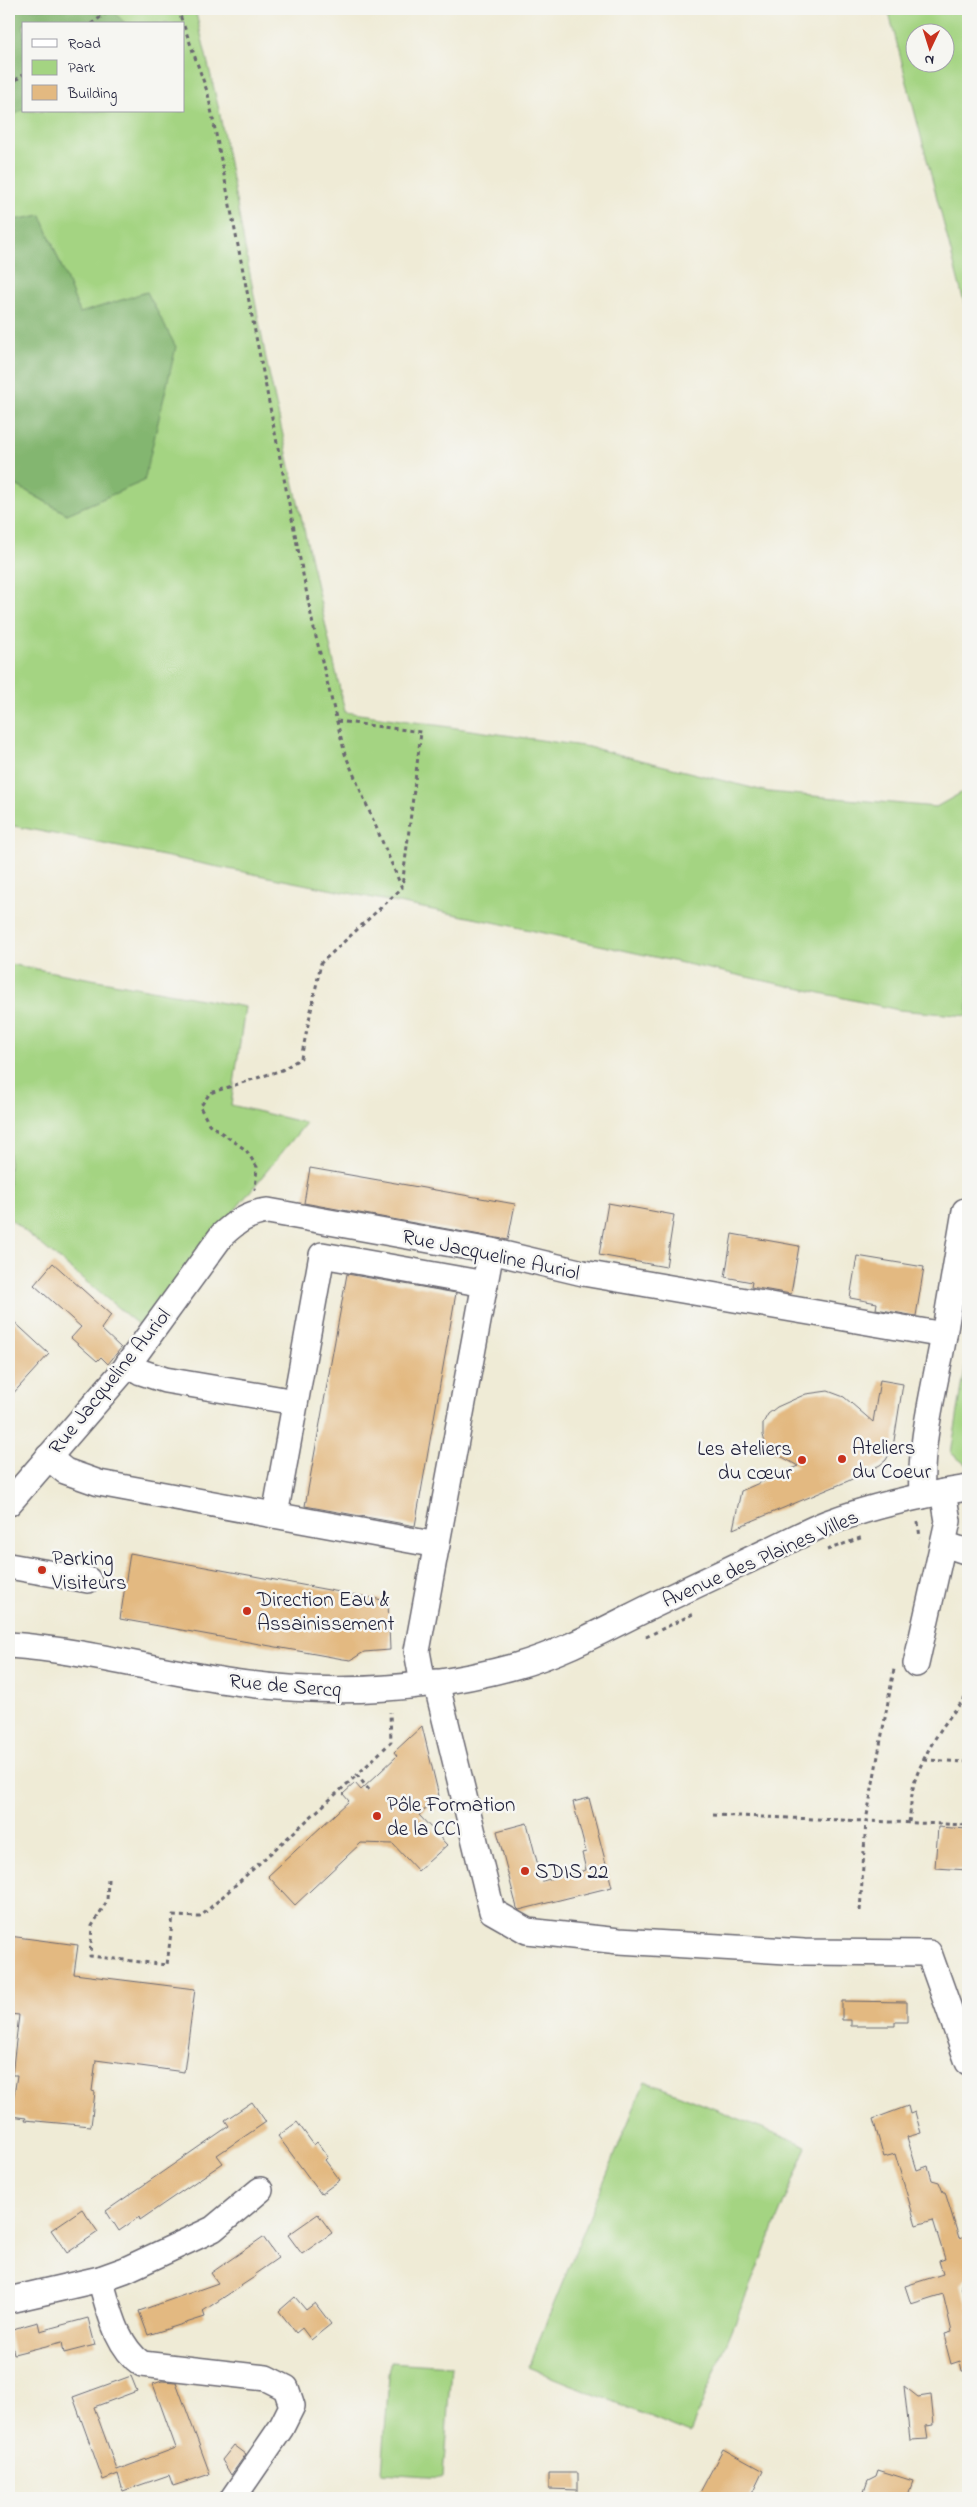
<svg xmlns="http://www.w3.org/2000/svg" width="977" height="2507" viewBox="0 0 977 2507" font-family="'Indie Flower',sans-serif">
<rect width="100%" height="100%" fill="#f6f6f2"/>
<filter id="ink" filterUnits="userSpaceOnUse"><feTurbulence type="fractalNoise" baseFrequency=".02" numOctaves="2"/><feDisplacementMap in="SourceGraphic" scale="10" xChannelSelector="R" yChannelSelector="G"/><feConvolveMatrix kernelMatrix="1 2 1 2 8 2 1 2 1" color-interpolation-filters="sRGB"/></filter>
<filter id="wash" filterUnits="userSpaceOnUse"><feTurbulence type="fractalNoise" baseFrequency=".0096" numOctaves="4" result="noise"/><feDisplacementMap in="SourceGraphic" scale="20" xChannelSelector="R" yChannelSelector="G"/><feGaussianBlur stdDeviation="1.12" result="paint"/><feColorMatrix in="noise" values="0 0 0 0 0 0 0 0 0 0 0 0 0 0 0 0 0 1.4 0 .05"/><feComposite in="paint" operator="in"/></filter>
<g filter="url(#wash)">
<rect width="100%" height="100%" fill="#efebd6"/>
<g fill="#a4d482" stroke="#637b5e" fill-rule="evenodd">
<path d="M 111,9 L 195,9 L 219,110 L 267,364 L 345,712 L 589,747 L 768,792 L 936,807 L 968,789 L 968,1016 L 899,1010 L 493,922 L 9,825 L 9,481 L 67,514 L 147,292 L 80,314 L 41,216 L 9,221 L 9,119 L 24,108 L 24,111 L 184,111 L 184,24 L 126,24 Z"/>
<path d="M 888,9 L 968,9 L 968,318 ZM 914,32 L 944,32 L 944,62 L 914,62 Z"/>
<path d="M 9,964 L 245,1007 L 231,1105 L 306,1123 L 140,1326 L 9,1218 Z"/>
<path d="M 968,1351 L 968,1463 L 965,1464 L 951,1453 Z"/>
<path d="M 645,2081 L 807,2146 L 690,2433 L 528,2367 Z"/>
<path d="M 390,2362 L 451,2366 L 443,2477 L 382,2473 Z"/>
</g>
<g fill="#83b670" stroke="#526c56">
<path d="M 9,9 L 111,9 L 126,24 L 24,24 L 24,108 L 9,119 Z"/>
<path d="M 41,215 L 80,313 L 147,292 L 176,347 L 144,481 L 67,514 L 9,481 L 9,221 Z"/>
</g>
<g id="blocks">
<g fill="#e3b981">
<path d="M 310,1168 L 515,1204 L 508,1240 L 304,1203 Z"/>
<path d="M 608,1203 L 674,1215 L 666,1267 L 599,1255 Z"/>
<path d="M 732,1234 L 799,1246 L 791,1294 L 751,1287 L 752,1282 L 725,1277 Z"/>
<path d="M 857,1256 L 924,1267 L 916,1316 L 876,1309 L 877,1303 L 850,1298 Z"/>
<path d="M 53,1263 L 111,1315 L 101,1329 L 121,1348 L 108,1364 L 101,1357 L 97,1361 L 71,1338 L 81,1327 L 34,1285 Z"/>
<path d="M 347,1274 L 456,1293 L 415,1526 L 305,1506 Z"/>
<path d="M 9,1317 L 49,1354 L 9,1398 Z"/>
<path d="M 880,1380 L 903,1384 L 893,1447 L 886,1460 L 880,1465 L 848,1481 L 733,1529 L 741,1491 L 798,1466 L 770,1450 L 765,1443 L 763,1435 L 763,1423 L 768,1414 L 777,1407 L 806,1394 L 828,1391 L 844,1397 L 873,1422 Z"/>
<path d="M 130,1553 L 388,1601 L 390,1650 L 364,1652 L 351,1660 L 343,1659 L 120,1619 Z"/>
<path d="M 422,1726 L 439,1796 L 419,1815 L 447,1845 L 418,1871 L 393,1844 L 361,1843 L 295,1905 L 268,1876 L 349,1801 L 343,1794 L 355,1783 L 361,1790 L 397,1756 L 394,1752 Z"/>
<path d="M 589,1798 L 612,1887 L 519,1910 L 517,1908 L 497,1831 L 527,1823 L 542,1881 L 586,1870 L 582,1853 L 586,1852 L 573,1802 Z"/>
<path d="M 938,1827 L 968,1829 L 968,1870 L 935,1868 Z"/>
<path d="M 9,1936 L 78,1945 L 74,1974 L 195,1989 L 184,2072 L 96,2060 L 92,2091 L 95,2092 L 91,2126 L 25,2120 L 26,2118 L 11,2116 L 17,2075 L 12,2075 L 19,2015 L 9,2014 Z"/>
<path d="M 842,2001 L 907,2002 L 907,2022 L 895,2022 L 895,2026 L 851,2026 L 851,2020 L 842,2020 Z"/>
<path d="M 252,2102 L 266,2122 L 217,2155 L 223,2163 L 140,2220 L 139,2217 L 119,2231 L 106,2211 L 229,2126 L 225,2120 Z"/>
<path d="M 908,2106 L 910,2114 L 915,2112 L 921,2133 L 907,2137 L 917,2170 L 928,2166 L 932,2180 L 939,2182 L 943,2192 L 945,2192 L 959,2238 L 968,2235 L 968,2275 L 961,2285 L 968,2312 L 968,2371 L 962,2371 L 960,2361 L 951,2364 L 946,2345 L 947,2342 L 945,2334 L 952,2332 L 943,2294 L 911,2304 L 905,2286 L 943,2274 L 939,2261 L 945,2259 L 933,2220 L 916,2225 L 895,2154 L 884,2157 L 873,2119 Z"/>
<path d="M 297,2122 L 314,2145 L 317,2142 L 328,2157 L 325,2160 L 340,2180 L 321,2194 L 278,2136 Z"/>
<path d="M 82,2209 L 98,2232 L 67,2253 L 51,2230 Z"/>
<path d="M 318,2214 L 332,2233 L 302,2254 L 288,2235 Z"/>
<path d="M 263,2237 L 278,2258 L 255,2274 L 256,2276 L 203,2311 L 205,2317 L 148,2335 L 139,2311 L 218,2283 L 211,2273 Z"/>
<path d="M 295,2297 L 306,2310 L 315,2303 L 331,2324 L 311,2340 L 302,2328 L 296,2333 L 279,2311 Z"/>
<path d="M 88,2318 L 95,2345 L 64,2353 L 62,2342 L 14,2354 L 9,2330 L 38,2322 L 40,2331 Z"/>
<path d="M 131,2376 L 137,2391 L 94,2407 L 117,2470 L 176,2448 L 153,2384 L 162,2381 L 176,2382 L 210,2474 L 173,2486 L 169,2475 L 123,2491 L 118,2474 L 103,2480 L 73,2397 Z"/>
<path d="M 904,2386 L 918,2397 L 931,2395 L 934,2425 L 926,2426 L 928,2439 L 910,2440 Z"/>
<path d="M 234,2445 L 246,2454 L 231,2475 L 222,2460 Z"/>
<path d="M 723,2449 L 763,2471 L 750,2498 L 697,2498 Z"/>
<path d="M 878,2470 L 913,2481 L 907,2498 L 862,2498 L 868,2480 L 876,2476 Z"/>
<path d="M 549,2473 L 578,2473 L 578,2490 L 549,2489 Z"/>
</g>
</g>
</g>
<g filter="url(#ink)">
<use href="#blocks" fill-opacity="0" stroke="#6a6871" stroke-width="1"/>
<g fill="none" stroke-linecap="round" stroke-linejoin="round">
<g stroke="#6a6871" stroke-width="28">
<g id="minor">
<path d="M 944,1335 L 965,1211"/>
<path d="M 128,1364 L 141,1372 L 165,1380 L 295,1402"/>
<path d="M 48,1457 L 65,1471 L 99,1483 L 437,1545"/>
<path d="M 9,1503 L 124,1370 L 222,1235 C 236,1222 248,1213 268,1211 L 491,1251 L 583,1273 L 944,1335 C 935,1387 919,1443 922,1496"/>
<path d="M 275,1515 L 322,1255 L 485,1284"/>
<path d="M 944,1544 L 968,1552"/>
<path d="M 9,1566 L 88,1580"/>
<path d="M 9,1645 C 82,1650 154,1670 227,1681 C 324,1696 421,1692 516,1666 C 565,1652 609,1627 654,1605 C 692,1587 730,1569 768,1551 C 787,1542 807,1531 827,1523 C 872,1506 921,1495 968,1488"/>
<path d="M 916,1664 L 948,1521 L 943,1492"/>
<path d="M 436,1682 L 492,1911 L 527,1931 L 619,1941 L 804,1952 L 929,1953 L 968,2062"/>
<path d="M 423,1684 L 417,1651 L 491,1251"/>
<path d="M 100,2279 C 109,2308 116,2346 142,2364 L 266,2378 L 286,2388 L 292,2406 L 281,2428 L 233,2498"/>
<path d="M 9,2300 L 100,2279 L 125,2270 L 213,2229 L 260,2190"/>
</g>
</g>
<g stroke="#6a6871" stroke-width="3" stroke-dasharray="4 4" stroke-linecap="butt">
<path d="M 178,9 L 183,24"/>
<path d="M 91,24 L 112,9"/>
<path d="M 184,26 L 208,94 L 313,625 L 345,754 L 402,888 L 321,963 L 301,1058 L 282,1070 L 210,1093 L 200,1107 L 209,1124 L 246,1150 L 257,1167 L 255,1190"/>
<path d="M 9,85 L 24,74"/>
<path d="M 337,721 L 421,732 L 402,887"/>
<path d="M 918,1522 L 920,1538"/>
<path d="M 827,1550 L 863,1537"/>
<path d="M 646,1637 L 695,1613"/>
<path d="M 924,1760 L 968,1762"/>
<path d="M 369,1790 L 357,1775 L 391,1742 L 390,1712"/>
<path d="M 713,1815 L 968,1825"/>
<path d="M 909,1822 C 911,1809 911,1793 915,1780 C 926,1749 946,1719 968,1695"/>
<path d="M 108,1879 L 107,1901 L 92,1926 L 90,1956 L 167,1965 L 173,1916 L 200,1917 L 357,1775"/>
<path d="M 860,1911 L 866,1821 L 894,1669"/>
</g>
<use href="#minor" stroke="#fff" stroke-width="25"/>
</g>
</g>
<g fill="#c8321e" stroke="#f6f6f2" stroke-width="2">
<circle cx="842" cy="1459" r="5"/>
<circle cx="802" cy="1460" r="5"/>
<circle cx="42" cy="1570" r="5"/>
<circle cx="247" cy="1611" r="5"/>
<circle cx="377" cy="1816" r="5"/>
<circle cx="525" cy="1871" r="5"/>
</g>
<g text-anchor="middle" stroke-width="5" stroke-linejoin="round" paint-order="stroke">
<g font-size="21" fill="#22223b" stroke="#f6f6f2">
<text transform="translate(491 1254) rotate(12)" y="7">Rue Jacqueline Auriol</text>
<text transform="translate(109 1381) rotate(-51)" y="7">Rue Jacqueline Auriol</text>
<text transform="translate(760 1558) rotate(-24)" y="7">Avenue des Plaines Villes</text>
<text transform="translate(285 1685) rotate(5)" y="7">Rue de Sercq</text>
</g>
<g font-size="21" fill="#22223b" stroke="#f6f6f2" text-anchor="start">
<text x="852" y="1454">Ateliers<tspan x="852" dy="24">du Coeur</tspan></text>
<text x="792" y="1455" text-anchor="end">Les ateliers<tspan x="792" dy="24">du cœur</tspan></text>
<text x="52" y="1565">Parking<tspan x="52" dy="24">Visiteurs</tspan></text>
<text x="257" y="1606">Direction Eau &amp;<tspan x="257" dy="24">Assainissement</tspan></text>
<text x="387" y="1811">Pôle Formation<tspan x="387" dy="24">de la CCI</tspan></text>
<text x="535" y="1878">SDIS 22</text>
</g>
</g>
<rect width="977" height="2507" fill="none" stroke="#f6f6f2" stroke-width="30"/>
<rect x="22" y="22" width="162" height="90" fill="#f6f6f2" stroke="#a1a1a9"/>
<rect x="32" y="39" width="25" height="8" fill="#ffffff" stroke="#a1a1a9"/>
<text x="68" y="48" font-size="15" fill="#22223b">Road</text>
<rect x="32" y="60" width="25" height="15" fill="#a4d482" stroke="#a1a1a9"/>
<text x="68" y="72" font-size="15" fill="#22223b">Park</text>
<rect x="32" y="85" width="25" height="15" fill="#e3b981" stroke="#a1a1a9"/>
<text x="68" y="98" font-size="15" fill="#22223b">Building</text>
<g transform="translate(930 48) rotate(184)"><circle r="24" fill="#f6f6f2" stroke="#a1a1a9"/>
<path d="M0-4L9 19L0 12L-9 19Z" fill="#c8321e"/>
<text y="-8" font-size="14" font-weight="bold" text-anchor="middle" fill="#22223b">N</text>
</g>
</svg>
